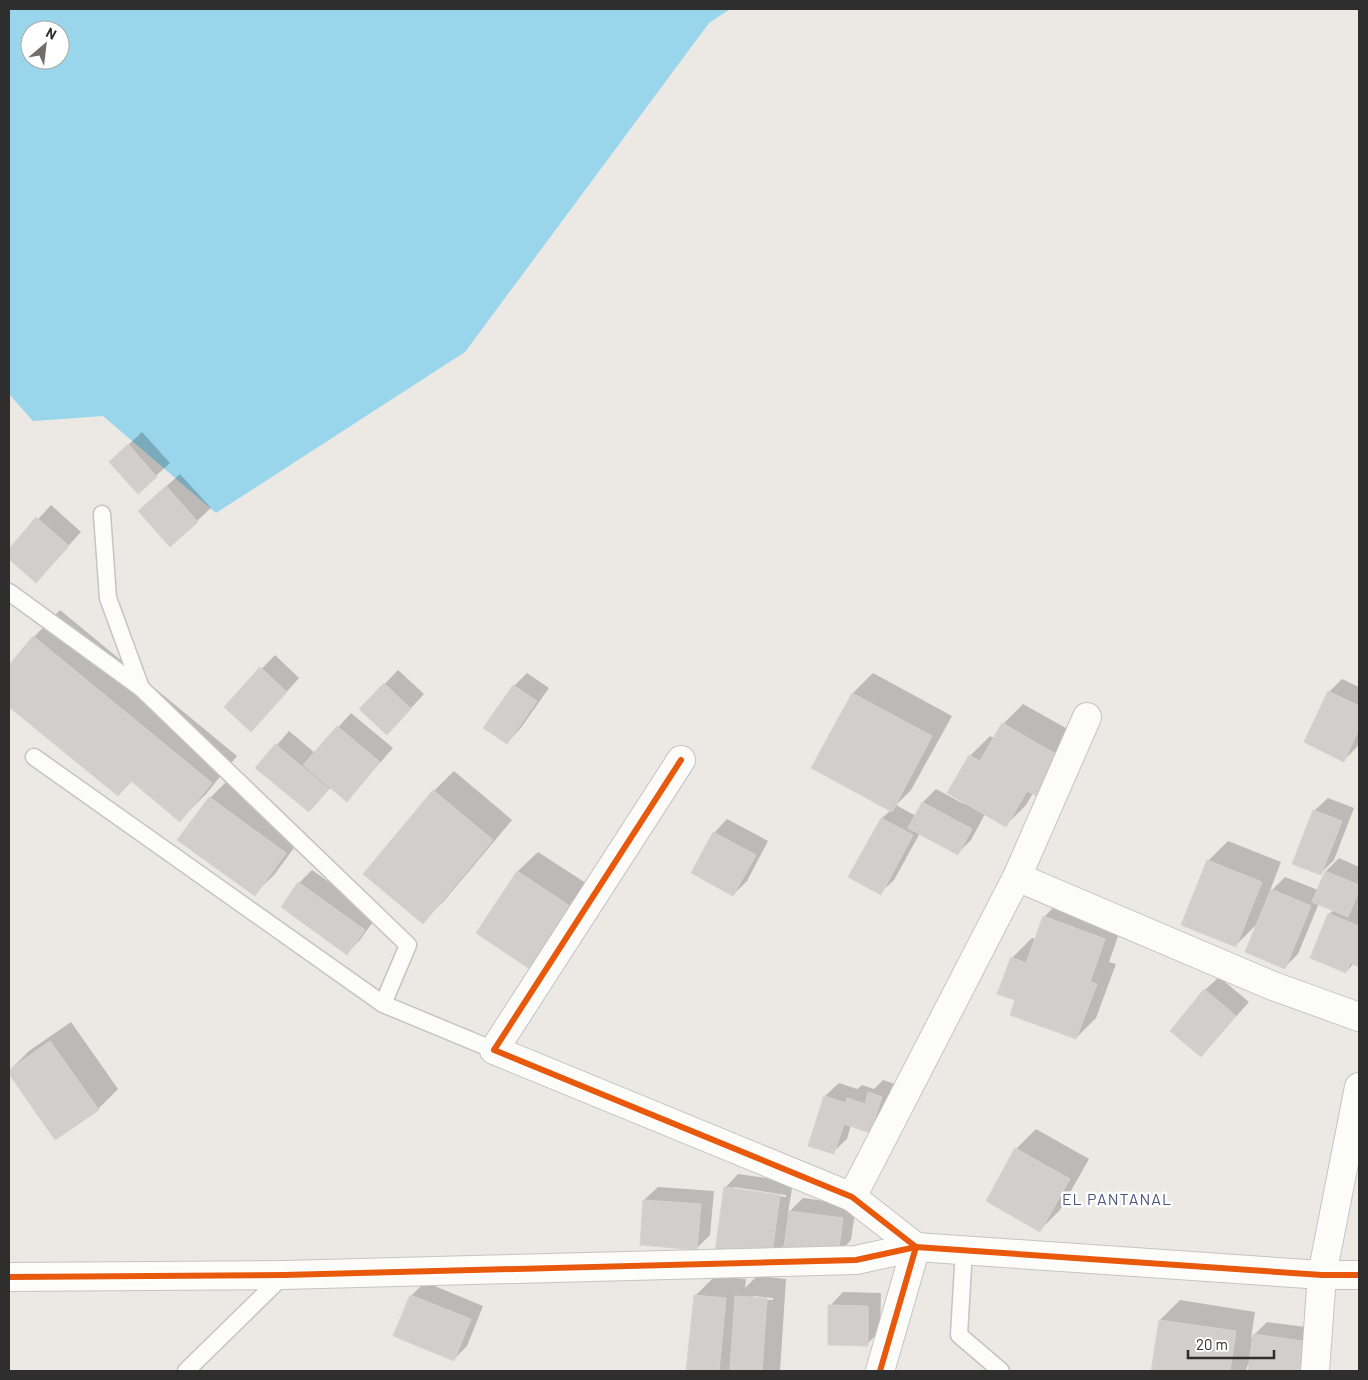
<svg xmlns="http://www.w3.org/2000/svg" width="1368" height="1380" viewBox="0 0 1368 1380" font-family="Barlow,sans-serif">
<rect width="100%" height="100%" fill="#ece8e4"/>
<path fill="#99d6ec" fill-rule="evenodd" d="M 9,9 L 730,9 L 709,23 L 465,352 L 216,513 L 103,416 L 33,421 L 9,394 ZM 30,30 L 60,30 L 60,60 L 30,60 Z"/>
<g fill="#0003" fill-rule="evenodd">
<path d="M 142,432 L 170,463 L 138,492 L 124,449 Z"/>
<path d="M 180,474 L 211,508 L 171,545 L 153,498 Z"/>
<path d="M 51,505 L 81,532 L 36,581 L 9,557 L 9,551 Z"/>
<path d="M 60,610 L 237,756 L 206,794 L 180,820 L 132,781 L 118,795 L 9,706 L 9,667 L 34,637 Z"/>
<path d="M 275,655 L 299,678 L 264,717 L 225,707 Z"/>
<path d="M 398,670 L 424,694 L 400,720 L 361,709 Z"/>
<path d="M 527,673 L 549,688 L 520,729 L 507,743 L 514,686 Z"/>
<path d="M 873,673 L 952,716 L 911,790 L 896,805 L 916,816 L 923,802 L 936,789 L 964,804 L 970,756 L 990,736 L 994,738 L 1003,724 L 1023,704 L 1080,736 L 1033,793 L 1026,805 L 1006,825 L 985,814 L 971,840 L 958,853 L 920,833 L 894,880 L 880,893 L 850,877 L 882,818 L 891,810 L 813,768 L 853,693 Z"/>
<path d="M 1342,679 L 1359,687 L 1359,742 L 1357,747 L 1344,760 L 1329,692 Z"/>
<path d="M 351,713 L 393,748 L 347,800 L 331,787 L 309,811 L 257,768 L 289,731 L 315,753 Z"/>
<path d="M 454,771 L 512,820 L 443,902 L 423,922 L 434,791 Z"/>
<path d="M 230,778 L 305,833 L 274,875 L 254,894 L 210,798 Z"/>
<path d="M 1328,798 L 1354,808 L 1334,860 L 1320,874 L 1314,811 Z"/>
<path d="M 727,819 L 768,841 L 747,881 L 733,895 L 714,833 Z"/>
<path d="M 1228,841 L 1281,862 L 1269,893 L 1285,877 L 1318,890 L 1326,871 L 1339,858 L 1359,867 L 1359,904 L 1357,907 L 1359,908 L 1359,965 L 1354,963 L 1346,972 L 1329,914 L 1334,910 L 1319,903 L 1298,954 L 1285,967 L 1258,923 L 1235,946 L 1208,861 Z"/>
<path d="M 538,852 L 595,889 L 534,970 L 518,871 Z"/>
<path d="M 312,870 L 377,916 L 360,940 L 347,953 L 299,883 Z"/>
<path d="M 1064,897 L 1124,919 L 1109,962 L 1116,964 L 1096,1018 L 1076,1038 L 1016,999 L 1012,958 L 1032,938 L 1036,939 L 1044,917 Z"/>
<path d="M 1219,977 L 1249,1002 L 1201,1056 L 1205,990 Z"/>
<path d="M 71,1022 L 118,1089 L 98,1109 L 55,1139 L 9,1071 L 29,1051 Z"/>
<path d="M 883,1080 L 895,1084 L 883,1118 L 870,1131 L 851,1125 L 847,1139 L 833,1152 L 809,1145 L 825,1096 L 839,1083 L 857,1089 L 862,1085 L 874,1089 Z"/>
<path d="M 1036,1129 L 1089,1159 L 1060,1210 L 1040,1230 L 1016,1149 Z"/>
<path d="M 738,1174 L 793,1182 L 788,1213 L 803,1198 L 856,1205 L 851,1240 L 838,1254 L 783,1246 L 770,1259 L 725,1188 ZM 734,1187 L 786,1195 L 786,1197 L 734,1190 Z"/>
<path d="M 658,1187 L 714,1191 L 710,1235 L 697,1248 L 644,1200 Z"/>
<path d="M 715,1276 L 746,1279 L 745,1288 L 757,1276 L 786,1279 L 780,1371 L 687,1371 L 695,1296 ZM 753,1296 L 773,1298 L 773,1300 L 753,1299 Z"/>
<path d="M 425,1282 L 483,1306 L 467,1346 L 453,1360 L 395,1335 L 412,1295 Z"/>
<path d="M 843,1292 L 881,1293 L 880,1331 L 867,1344 L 830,1306 Z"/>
<path d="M 1180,1300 L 1255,1312 L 1251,1338 L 1267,1322 L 1322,1329 L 1311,1371 L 1249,1371 L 1250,1364 L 1248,1364 L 1246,1371 L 1152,1371 L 1160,1320 Z"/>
</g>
<g fill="#d1cecb" stroke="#d7d4d0">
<path d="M 128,444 L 157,477 L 138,494 L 109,462 Z"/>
<path d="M 166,486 L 198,522 L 170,547 L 138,511 Z"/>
<path d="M 36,517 L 69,546 L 36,583 L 9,559 L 9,549 Z"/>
<path d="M 33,636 L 212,783 L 180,822 L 131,781 L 118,796 L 9,707 L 9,665 Z"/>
<path d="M 260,667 L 287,692 L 251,732 L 224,707 Z"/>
<path d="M 384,683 L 411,709 L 387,735 L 359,709 Z"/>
<path d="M 513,685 L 537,701 L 507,744 L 483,728 Z"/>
<path d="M 1328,691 L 1359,706 L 1359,729 L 1344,762 L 1304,742 Z"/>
<path d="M 852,693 L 932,736 L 892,812 L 811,768 Z"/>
<path d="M 1002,723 L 1061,757 L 1038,797 L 1027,791 L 1006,827 L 947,793 L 969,755 L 980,761 Z"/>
<path d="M 337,726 L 380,762 L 347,802 L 303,765 Z"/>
<path d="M 275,744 L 329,789 L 309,812 L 255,768 Z"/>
<path d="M 433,790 L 493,840 L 423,924 L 363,874 Z"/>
<path d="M 209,797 L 286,853 L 255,896 L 177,840 Z"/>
<path d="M 922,802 L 972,829 L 958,855 L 908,828 Z"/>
<path d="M 1313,810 L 1342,821 L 1321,875 L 1292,864 Z"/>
<path d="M 881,818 L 913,835 L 881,895 L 848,877 Z"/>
<path d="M 713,832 L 756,855 L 733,896 L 691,873 Z"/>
<path d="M 1207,860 L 1262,882 L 1236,947 L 1181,925 Z"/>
<path d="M 517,871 L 576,910 L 534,972 L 476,933 Z"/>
<path d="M 1325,871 L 1359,885 L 1359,891 L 1348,917 L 1312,902 Z"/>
<path d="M 298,882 L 365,930 L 347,955 L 281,907 Z"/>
<path d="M 1271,889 L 1311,906 L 1285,969 L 1245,952 Z"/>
<path d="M 1328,913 L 1359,926 L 1359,967 L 1350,963 L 1346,973 L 1310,958 Z"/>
<path d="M 1043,916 L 1105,939 L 1090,982 L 1097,984 L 1076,1039 L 1010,1015 L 1015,1000 L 997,994 L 1011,957 L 1026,963 Z"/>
<path d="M 1204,989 L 1236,1016 L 1201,1057 L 1170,1031 Z"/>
<path d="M 50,1041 L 99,1110 L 55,1140 L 9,1074 L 9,1070 Z"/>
<path d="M 868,1092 L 882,1097 L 870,1133 L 844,1124 L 834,1154 L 808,1146 L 824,1096 L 846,1103 L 847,1098 L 865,1104 Z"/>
<path d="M 1015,1148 L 1070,1179 L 1040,1232 L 986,1201 Z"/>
<path d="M 724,1187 L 780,1195 L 771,1260 L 715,1252 Z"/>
<path d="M 643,1200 L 701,1204 L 697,1250 L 640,1245 Z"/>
<path d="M 789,1211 L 843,1218 L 838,1255 L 784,1247 Z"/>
<path d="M 410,1295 L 471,1319 L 454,1361 L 393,1336 Z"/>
<path d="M 694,1295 L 726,1298 L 719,1371 L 686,1371 Z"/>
<path d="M 735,1296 L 767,1298 L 762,1371 L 730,1371 Z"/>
<path d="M 828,1305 L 868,1306 L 868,1346 L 828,1345 Z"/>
<path d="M 1159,1320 L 1236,1331 L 1230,1371 L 1151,1371 Z"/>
<path d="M 1253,1334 L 1309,1342 L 1305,1371 L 1248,1371 Z"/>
</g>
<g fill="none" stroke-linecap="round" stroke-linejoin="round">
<g stroke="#c5c4c5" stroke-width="19">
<g id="lane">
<path d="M 102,514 L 108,598 L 141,688"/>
<path d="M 9,592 L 141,688 L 408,945 L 383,1004"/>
<path d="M 34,757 L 383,1004 L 494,1050"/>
<path d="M 964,1250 L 959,1335 L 1001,1371"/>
<path d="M 186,1371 L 284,1275"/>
</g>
</g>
<g stroke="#c5c4c5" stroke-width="30">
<g id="street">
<path d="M 681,760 L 494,1050 L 852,1197 L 916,1247 L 880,1371"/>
<path d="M 1017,877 L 1273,986 L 1359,1017"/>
<path d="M 852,1197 L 1017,877 L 1087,717"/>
<path d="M 9,1277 L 284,1275 L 856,1260 L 916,1247 L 1322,1275 L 1359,1275"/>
<path d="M 1315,1371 L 1322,1275 L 1359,1087"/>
</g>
</g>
<use href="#lane" stroke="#fcfcfb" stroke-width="16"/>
<use href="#street" stroke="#fcfcfb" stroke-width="28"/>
<g stroke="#fff" stroke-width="9">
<g id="cycleway">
<path d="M 681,760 L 494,1050 L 852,1197 L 916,1247 L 880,1371"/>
<path d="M 9,1277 L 284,1275 L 856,1260 L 916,1247 L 1322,1275 L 1359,1275"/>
</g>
</g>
<use href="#cycleway" stroke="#e8590c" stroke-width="6"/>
</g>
<g text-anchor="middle" stroke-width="5" stroke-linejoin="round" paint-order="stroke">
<g font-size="16" letter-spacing="1" fill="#4d5680" stroke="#fff">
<text x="1117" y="1205">EL PANTANAL</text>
</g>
</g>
<rect width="1368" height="1380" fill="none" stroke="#2e2e2e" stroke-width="20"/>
<g transform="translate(45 45) rotate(28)"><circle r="24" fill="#ffffff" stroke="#ababab"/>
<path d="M0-4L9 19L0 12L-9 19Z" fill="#706f6e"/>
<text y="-8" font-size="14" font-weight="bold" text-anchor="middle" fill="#2e2e2e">N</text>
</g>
<path d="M1188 1350v8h86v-8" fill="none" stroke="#2e2e2e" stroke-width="2.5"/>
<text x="1196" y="1350" font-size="15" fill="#2e2e2e" stroke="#ffffff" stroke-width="4" paint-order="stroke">20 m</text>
</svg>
